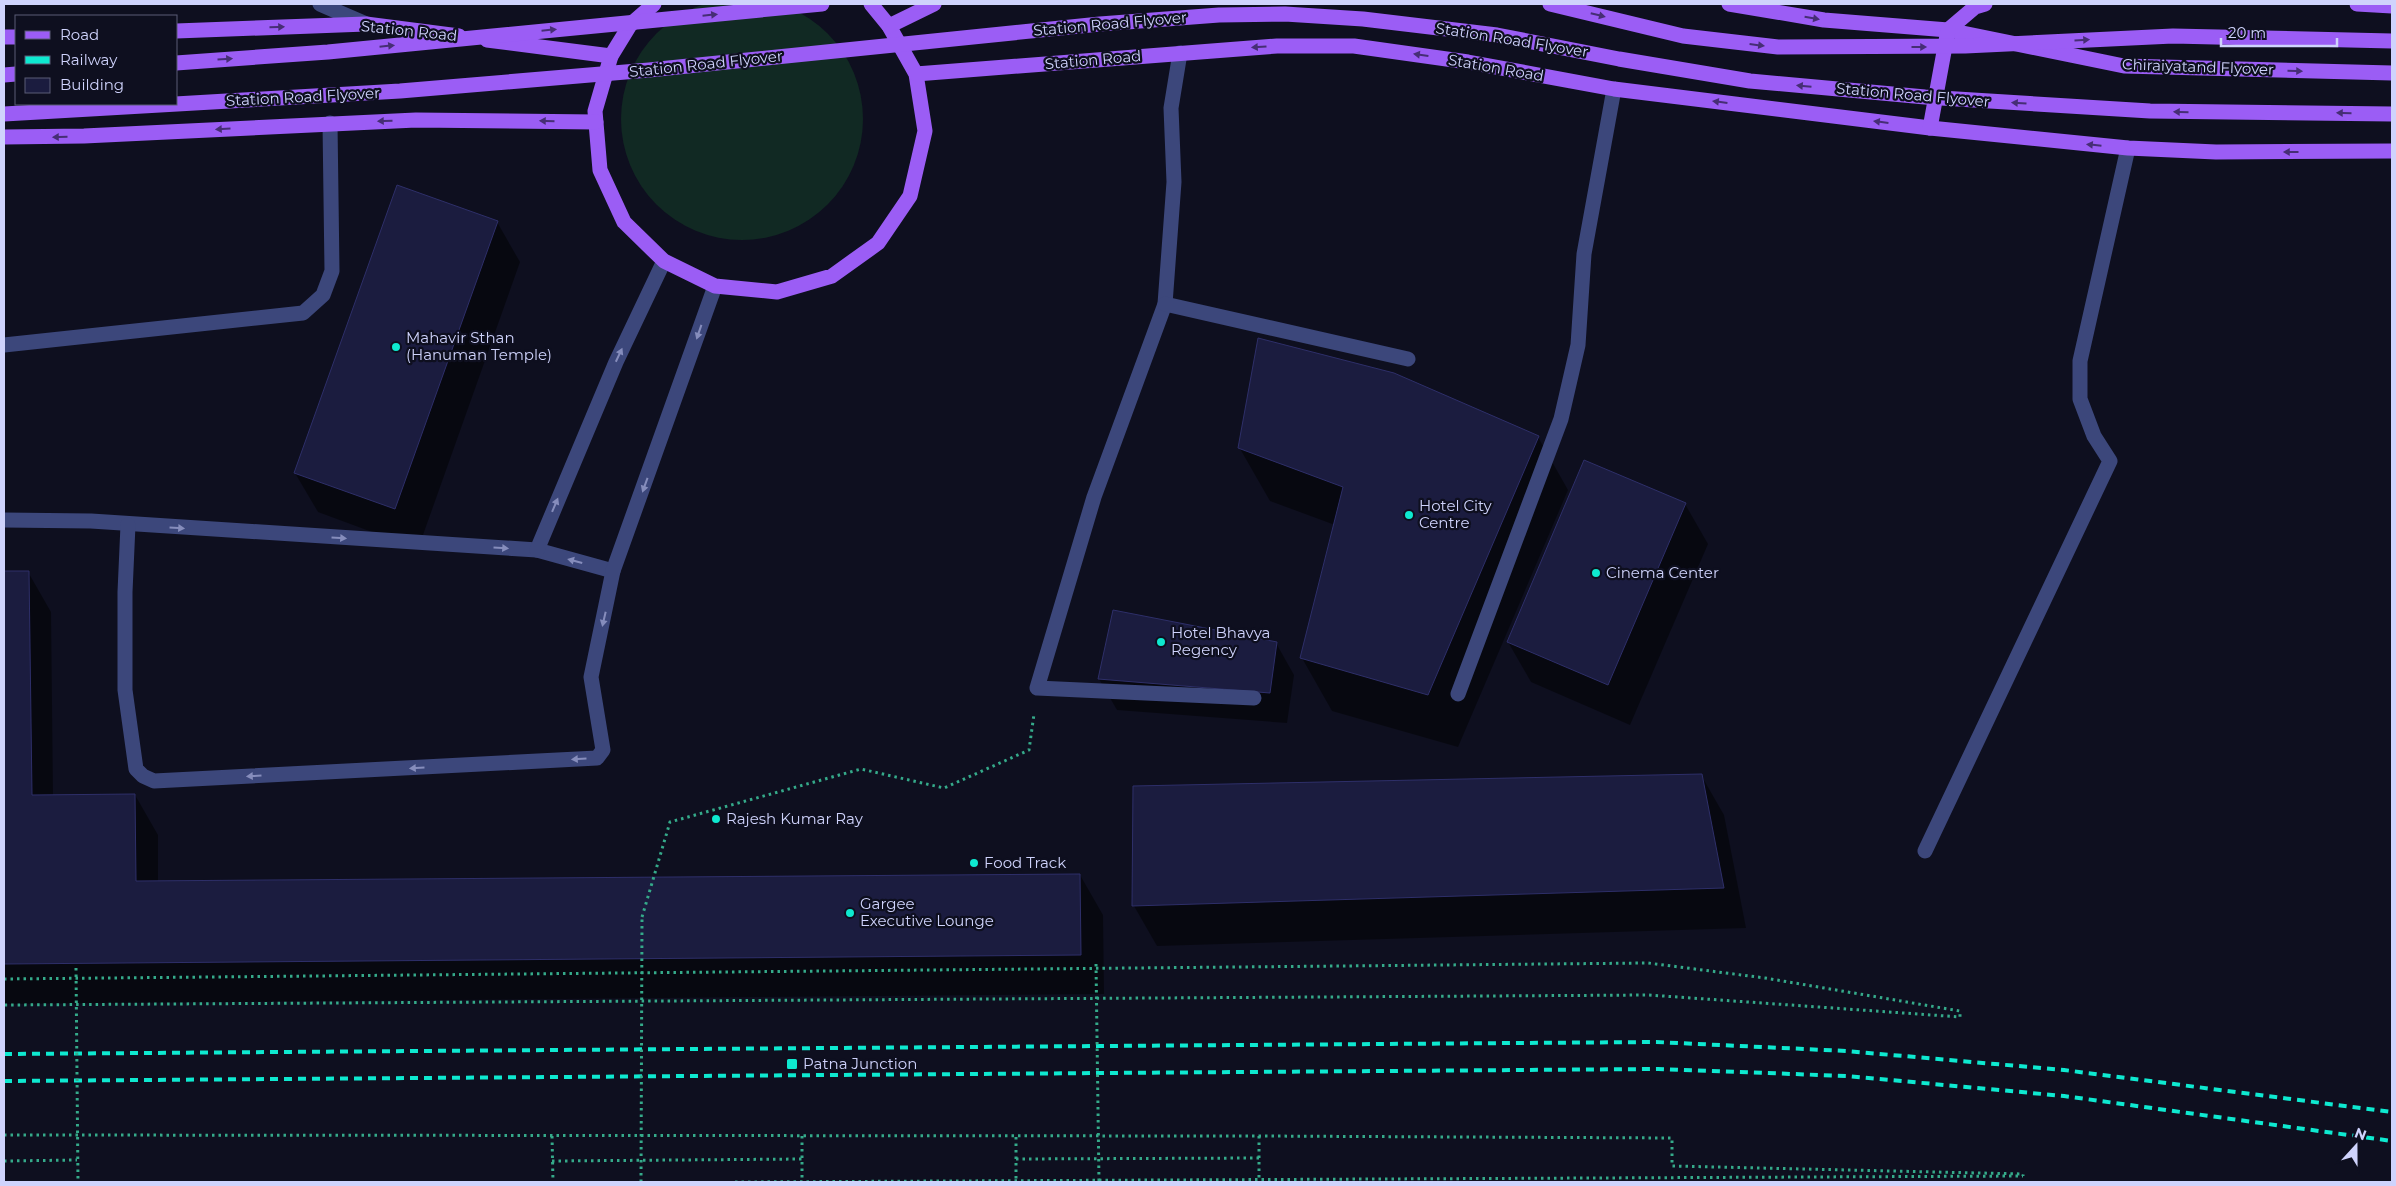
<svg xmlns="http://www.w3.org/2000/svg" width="2396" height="1186" viewBox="0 0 2396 1186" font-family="Montserrat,sans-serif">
<rect width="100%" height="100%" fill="#0e0f1f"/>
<circle fill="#112923" cx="742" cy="119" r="121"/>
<g fill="#0007">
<path d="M 497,222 L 520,262 L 418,549 L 318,512 L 295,473 Z"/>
<path d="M 1538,437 L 1568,490 L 1458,747 L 1332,711 L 1302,658 L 1335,525 L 1270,501 L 1239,447 Z"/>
<path d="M 1685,504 L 1708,544 L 1630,725 L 1531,682 L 1508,642 Z"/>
<path d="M 4,572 L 28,572 L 51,612 L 53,796 L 135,795 L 158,835 L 158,882 L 1080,875 L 1103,915 L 1104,994 L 4,1004 Z"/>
<path d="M 1114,611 L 1276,643 L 1294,675 L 1287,723 L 1117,710 L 1099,679 Z"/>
<path d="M 1701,775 L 1724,815 L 1746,928 L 1157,946 L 1134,906 Z"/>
</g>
<g fill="#1b1c3f" stroke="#2e2f69">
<path d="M 397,185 L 498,221 L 395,509 L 294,473 Z"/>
<path d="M 1258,338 L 1394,373 L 1539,436 L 1428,695 L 1300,658 L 1343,487 L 1238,448 Z"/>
<path d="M 1584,460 L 1686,503 L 1608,685 L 1507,642 Z"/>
<path d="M 4,571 L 29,571 L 32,795 L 135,794 L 136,881 L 1080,874 L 1081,955 L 4,964 Z"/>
<path d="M 1113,610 L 1277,642 L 1270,693 L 1098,679 Z"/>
<path d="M 1702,774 L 1724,888 L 1132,906 L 1133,786 Z"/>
</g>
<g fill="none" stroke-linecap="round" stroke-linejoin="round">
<g stroke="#35aa8a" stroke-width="3" stroke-dasharray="2.5 4" stroke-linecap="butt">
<path d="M 642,917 L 670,822 L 861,769 L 944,788 L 1029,750 L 1034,714"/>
<path d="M 4,979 L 1648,963 L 1765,978 L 1960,1011 L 1960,1017 L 1649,995 L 4,1005"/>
<path d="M 4,1135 L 1259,1136 L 1672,1138 L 1672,1166 L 2023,1174 L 2023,1176"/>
<path d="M 552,1136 L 553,1182"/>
<path d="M 802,1136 L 802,1182"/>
<path d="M 1259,1136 L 1259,1178"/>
<path d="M 1016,1137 L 1016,1181"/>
<path d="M 1016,1159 L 1259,1158"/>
<path d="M 4,1161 L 77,1160"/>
<path d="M 552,1161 L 803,1159"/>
<path d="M 735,1182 L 2023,1176"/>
</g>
<g stroke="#3c477b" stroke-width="15">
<path d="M 320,4 L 366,24"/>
<path d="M 1180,53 L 1171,108 L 1174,182 L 1165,304 L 1094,497 L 1037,688 L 1254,698"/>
<path d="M 1165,304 L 1408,359"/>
<path d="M 4,345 L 303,313 L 323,295 L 332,271 L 330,123"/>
<path d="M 4,520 L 91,521 L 537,550 L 613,571"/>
<path d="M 128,525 L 125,592 L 125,690 L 136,769 L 143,776 L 154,781 L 597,758 L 603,750 L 591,677 L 613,571 L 715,286"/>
<path d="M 537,550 L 616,362 L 664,261"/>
<path d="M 1458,694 L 1561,419 L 1578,345 L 1584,254 L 1614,89"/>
<path d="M 1925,851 L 2110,461 L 2094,436 L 2080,399 L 2080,361 L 2128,148"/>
</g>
<g stroke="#9b5df5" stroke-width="15">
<path d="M 654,4 L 630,25 L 611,56 L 595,111 L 600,170 L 624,222 L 664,261 L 715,286 L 777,292 L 832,276 L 878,243 L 910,196 L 925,131 L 916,74 L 889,26 L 871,4"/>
<path d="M 1729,4 L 1824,20 L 1948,30 L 2124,66 L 2392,73"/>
<path d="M 2357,4 L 2392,6"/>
<path d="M 889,26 L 934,4"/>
<path d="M 176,31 L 366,24 L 459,36"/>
<path d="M 4,37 L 16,37"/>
<path d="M 487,40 L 611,56"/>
<path d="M 916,74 L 1277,46 L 1354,46 L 1468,62 L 1614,89 L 1930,128 L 2128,148 L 2216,152 L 2392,151"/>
<path d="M 4,75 L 16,74"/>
<path d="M 1930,128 L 1948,30 L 1975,7 L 1985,4"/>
<path d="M 4,137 L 84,136 L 416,120 L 596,122"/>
</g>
<g stroke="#0ee9d0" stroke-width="4" stroke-dasharray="8 6" stroke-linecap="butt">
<path d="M 4,1054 L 1656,1042 L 1846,1051 L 2064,1070 L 2392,1112"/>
<path d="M 4,1081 L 1658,1069 L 1847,1076 L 2064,1096 L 2392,1141"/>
</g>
<g stroke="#35aa8a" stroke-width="3" stroke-dasharray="2.5 4" stroke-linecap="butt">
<path d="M 1096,964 L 1099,1182"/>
<path d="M 76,968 L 78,1182"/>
<path d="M 641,1182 L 642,917"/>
</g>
<g stroke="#9b5df5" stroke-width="15">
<path d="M 1550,4 L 1683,36 L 1778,47 L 1965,46 L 2173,36 L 2392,41"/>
<path d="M 176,63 L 328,52 L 822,4"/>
<path d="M 4,114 L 400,91 L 649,70 L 1100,24 L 1219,15 L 1285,14 L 1363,19 L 1497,35 L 1619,59 L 1750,81 L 1925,97 L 2150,111 L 2392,114"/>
</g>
</g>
<defs><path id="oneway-solid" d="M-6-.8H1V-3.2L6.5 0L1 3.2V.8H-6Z" transform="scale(1.25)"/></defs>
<g fill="#462e75">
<use href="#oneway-solid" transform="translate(710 15) rotate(-6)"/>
<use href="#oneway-solid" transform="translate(1598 15) rotate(14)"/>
<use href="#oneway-solid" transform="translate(1812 18) rotate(10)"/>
<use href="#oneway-solid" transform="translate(277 27) rotate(-2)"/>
<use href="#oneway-solid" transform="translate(549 30) rotate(-6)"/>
<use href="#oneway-solid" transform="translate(2082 40) rotate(-3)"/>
<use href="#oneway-solid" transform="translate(1757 45) rotate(7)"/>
<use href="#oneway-solid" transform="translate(387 46) rotate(-6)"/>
<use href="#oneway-solid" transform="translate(1259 47) rotate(176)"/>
<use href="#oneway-solid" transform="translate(1919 47)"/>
<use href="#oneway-solid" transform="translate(1421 55) rotate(-172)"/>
<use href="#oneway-solid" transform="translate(225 59) rotate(-4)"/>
<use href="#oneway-solid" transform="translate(2295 71) rotate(1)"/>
<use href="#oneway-solid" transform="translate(1804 86) rotate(-175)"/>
<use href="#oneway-solid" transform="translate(1720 102) rotate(-173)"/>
<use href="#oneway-solid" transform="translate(2019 103) rotate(-176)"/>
<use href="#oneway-solid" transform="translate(2181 112) rotate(-179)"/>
<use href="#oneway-solid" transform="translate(2344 113) rotate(-179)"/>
<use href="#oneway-solid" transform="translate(385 121) rotate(178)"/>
<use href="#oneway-solid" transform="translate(547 121) rotate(-179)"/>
<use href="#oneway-solid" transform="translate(1881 122) rotate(-173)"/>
<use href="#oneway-solid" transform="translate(223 129) rotate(177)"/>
<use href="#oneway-solid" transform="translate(60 137) rotate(179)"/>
<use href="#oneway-solid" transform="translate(2094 145) rotate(-174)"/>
<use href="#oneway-solid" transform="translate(2291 152) rotate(180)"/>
</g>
<g fill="#868dbc">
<use href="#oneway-solid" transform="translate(699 332) rotate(109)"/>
<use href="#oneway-solid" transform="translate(619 355) rotate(-65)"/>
<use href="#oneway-solid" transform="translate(645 485) rotate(110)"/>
<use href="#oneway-solid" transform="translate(555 505) rotate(-67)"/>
<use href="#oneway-solid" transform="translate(177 528) rotate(4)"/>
<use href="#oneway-solid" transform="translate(339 538) rotate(4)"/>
<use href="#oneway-solid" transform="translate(501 548) rotate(4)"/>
<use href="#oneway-solid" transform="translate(575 561) rotate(-165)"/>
<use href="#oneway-solid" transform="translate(604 619) rotate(103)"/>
<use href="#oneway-solid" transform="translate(579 759) rotate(177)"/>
<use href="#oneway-solid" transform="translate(417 768) rotate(177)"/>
<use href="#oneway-solid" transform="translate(254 776) rotate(177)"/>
</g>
<g fill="#0ee9d0" stroke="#0e0f1f" stroke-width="2">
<circle cx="396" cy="347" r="5"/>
<circle cx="1409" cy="515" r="5"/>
<circle cx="1596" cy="573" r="5"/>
<circle cx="1161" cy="642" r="5"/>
<circle cx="716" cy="819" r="5"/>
<circle cx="974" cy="863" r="5"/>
<circle cx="850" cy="913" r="5"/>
<rect x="786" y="1058" width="12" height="12" rx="2.5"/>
</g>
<g text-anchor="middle" stroke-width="4.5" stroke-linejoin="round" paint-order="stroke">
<g font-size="15" fill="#cfd3fc" stroke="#0e0f1f">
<text transform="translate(1110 24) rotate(-5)" y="5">Station Road Flyover</text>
<text transform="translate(409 31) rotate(6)" y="5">Station Road</text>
<text transform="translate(1512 40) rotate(9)" y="5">Station Road Flyover</text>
<text transform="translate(1093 60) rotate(-5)" y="5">Station Road</text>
<text transform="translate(706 64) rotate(-6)" y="5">Station Road Flyover</text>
<text transform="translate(2198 67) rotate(2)" y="5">Chiraiyatand Flyover</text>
<text transform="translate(1496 68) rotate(10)" y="5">Station Road</text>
<text transform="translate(1913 95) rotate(5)" y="5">Station Road Flyover</text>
<text transform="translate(303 97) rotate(-3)" y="5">Station Road Flyover</text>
</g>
<g font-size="15" fill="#cfd3fc" stroke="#0e0f1f" text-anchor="start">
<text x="406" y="343">Mahavir Sthan<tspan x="406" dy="17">(Hanuman Temple)</tspan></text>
<text x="1419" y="511">Hotel City<tspan x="1419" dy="17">Centre</tspan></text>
<text x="1606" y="578">Cinema Center</text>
<text x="1171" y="638">Hotel Bhavya<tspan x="1171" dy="17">Regency</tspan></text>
<text x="726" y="824">Rajesh Kumar Ray</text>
<text x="984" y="868">Food Track</text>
<text x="860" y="909">Gargee<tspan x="860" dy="17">Executive Lounge</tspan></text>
<text x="803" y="1069">Patna Junction</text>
</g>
</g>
<rect width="2396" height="1186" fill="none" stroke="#cfd3fc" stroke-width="10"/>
<rect x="15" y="15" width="162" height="90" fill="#0e0f1f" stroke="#5b5d77"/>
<rect x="25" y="31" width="25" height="8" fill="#9b5df5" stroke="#5b5d77"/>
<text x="60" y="40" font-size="15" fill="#cfd3fc">Road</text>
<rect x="25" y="56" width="25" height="8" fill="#0ee9d0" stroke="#5b5d77"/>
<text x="60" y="65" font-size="15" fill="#cfd3fc">Railway</text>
<rect x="25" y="78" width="25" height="15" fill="#1b1c3f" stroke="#5b5d77"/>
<text x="60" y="90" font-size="15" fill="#cfd3fc">Building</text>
<g transform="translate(2356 1146) rotate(21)" stroke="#0e0f1f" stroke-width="4" paint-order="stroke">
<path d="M0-4L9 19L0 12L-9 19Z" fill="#cfd3fc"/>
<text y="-8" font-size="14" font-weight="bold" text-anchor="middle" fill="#cfd3fc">N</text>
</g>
<path d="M2221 38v8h116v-8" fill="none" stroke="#cfd3fc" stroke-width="2.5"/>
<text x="2228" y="38" font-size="15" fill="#cfd3fc" stroke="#0e0f1f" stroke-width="4" paint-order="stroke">20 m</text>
</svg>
